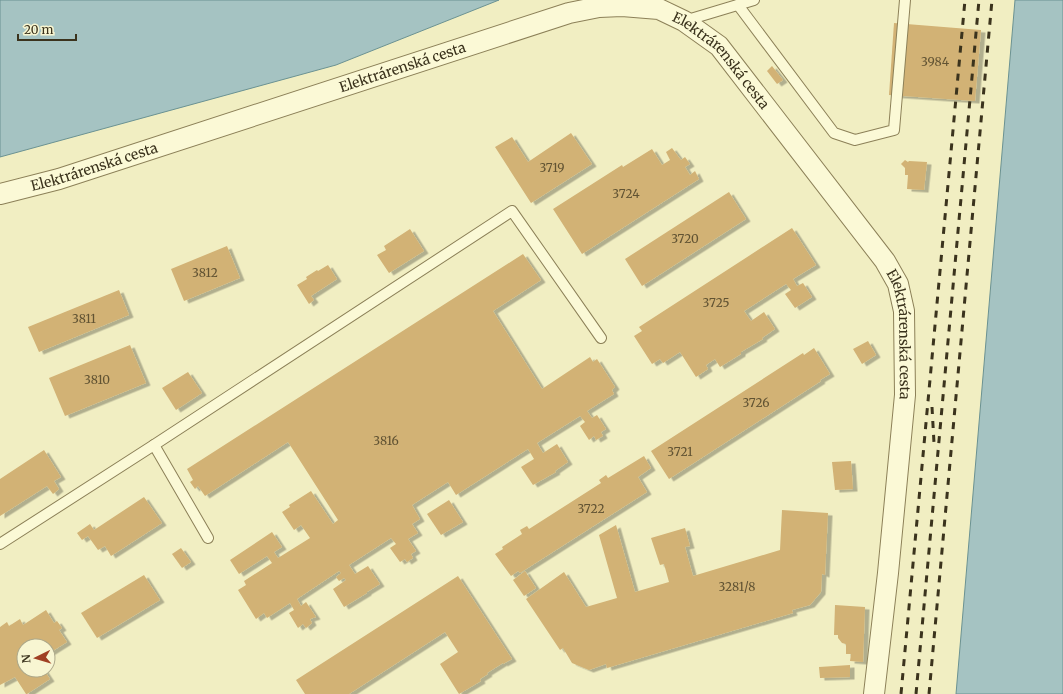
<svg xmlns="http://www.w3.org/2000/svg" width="1063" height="694" viewBox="0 0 1063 694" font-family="Merriweather,serif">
<defs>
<filter id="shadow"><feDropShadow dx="4.5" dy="2.5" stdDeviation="0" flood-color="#0004"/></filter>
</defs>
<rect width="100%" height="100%" fill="#f1eec2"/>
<g fill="#a5c3c2" stroke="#6b9292">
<path d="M 0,0 L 499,0 L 336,65 L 0,157 Z"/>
<path d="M 1015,0 L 1063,0 L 1063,694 L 956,694 Z"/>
</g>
<g fill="#d2b275" filter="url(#shadow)">
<path d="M 894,23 L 981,30 L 975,101 L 889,95 Z"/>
<path d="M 772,66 L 783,80 L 777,84 L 767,71 Z"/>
<path d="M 571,133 L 592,164 L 531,203 L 495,147 L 512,137 L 528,162 Z"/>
<path d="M 672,148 L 681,160 L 685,157 L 690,164 L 685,167 L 690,175 L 695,171 L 699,179 L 582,254 L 553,209 L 622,165 L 623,167 L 652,149 L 662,165 L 670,160 L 666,152 Z"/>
<path d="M 905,160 L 908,162 L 909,161 L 927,162 L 924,190 L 907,189 L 908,175 L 905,175 L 905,168 L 901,164 Z"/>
<path d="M 729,192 L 746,219 L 642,286 L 625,259 Z"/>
<path d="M 792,228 L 816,265 L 793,279 L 797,286 L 803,283 L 812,297 L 795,308 L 785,294 L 791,290 L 786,284 L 744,311 L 751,321 L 764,312 L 775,329 L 762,338 L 763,339 L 741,352 L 741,354 L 720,367 L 715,359 L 706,365 L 708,369 L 696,377 L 680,352 L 663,363 L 660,359 L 652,364 L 634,336 L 642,331 L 639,327 Z"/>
<path d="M 410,229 L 424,251 L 389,273 L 377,255 L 386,250 L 384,246 Z"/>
<path d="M 227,246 L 240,278 L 184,301 L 171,269 Z"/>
<path d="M 523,254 L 541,280 L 493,311 L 542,389 L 590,357 L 593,362 L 597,359 L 615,387 L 612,390 L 614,394 L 587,411 L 592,418 L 597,415 L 606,429 L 601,432 L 603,436 L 596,440 L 594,436 L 589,440 L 580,426 L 585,422 L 580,416 L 537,443 L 543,453 L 557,444 L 568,462 L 555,471 L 556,472 L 533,485 L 521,467 L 534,459 L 528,449 L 456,495 L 448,482 L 412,505 L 420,519 L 412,524 L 418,533 L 408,539 L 416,551 L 411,554 L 413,558 L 407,562 L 405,559 L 400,562 L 390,548 L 396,544 L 391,538 L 349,565 L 355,574 L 368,566 L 380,584 L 367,592 L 367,593 L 344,607 L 333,589 L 346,580 L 344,578 L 339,581 L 336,577 L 341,573 L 339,571 L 297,599 L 301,606 L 306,602 L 316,617 L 310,619 L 312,623 L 306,628 L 303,624 L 298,628 L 289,613 L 294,610 L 290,603 L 267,618 L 264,613 L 256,619 L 238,590 L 246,585 L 244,581 L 272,563 L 267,556 L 239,574 L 230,560 L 272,532 L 282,547 L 274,552 L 278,558 L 310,538 L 301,525 L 294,530 L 282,512 L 290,507 L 289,505 L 311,491 L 333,524 L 338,520 L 288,442 L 205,496 L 198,486 L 195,489 L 190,482 L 193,480 L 187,469 Z"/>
<path d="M 328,265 L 337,279 L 311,296 L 314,300 L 309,304 L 297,285 L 307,279 L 306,277 L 317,270 L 318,271 Z"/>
<path d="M 119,290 L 129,315 L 39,352 L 28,327 Z"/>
<path d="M 868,341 L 876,355 L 862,364 L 853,349 Z"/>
<path d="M 130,345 L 146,383 L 65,416 L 49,378 Z"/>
<path d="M 814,348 L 830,374 L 820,380 L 821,381 L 669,479 L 651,451 L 803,353 L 804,355 Z"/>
<path d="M 188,372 L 202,393 L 176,410 L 162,388 Z"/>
<path d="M 44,450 L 61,477 L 54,481 L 59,489 L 53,494 L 47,486 L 0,516 L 0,479 Z"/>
<path d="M 644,456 L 651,468 L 638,477 L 647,492 L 520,573 L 518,571 L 511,576 L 495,554 L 503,549 L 502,547 L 522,534 L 520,530 L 527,526 L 529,529 L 601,483 L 599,480 L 606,475 L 608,478 Z"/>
<path d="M 851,461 L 853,489 L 835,490 L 832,462 Z"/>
<path d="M 144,497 L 162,523 L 111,556 L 105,546 L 98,550 L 88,536 L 82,540 L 77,533 L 90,524 L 94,530 Z"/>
<path d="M 449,500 L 463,522 L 441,535 L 427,514 Z"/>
<path d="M 782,510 L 828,513 L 825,575 L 822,574 L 821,592 L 810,605 L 792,610 L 793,613 L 607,668 L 606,664 L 589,670 L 572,663 L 563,648 L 560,650 L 526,599 L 564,572 L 586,607 L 617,598 L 599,535 L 616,525 L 635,592 L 669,582 L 664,564 L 660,565 L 651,538 L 685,528 L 690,546 L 685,547 L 693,576 L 780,550 Z"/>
<path d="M 181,548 L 191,562 L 182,568 L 172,554 Z"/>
<path d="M 525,571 L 536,588 L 524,596 L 513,580 Z"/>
<path d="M 144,575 L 160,600 L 97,638 L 81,613 Z"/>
<path d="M 458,576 L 512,659 L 503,664 L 503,663 L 487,673 L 488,674 L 480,679 L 481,681 L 459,694 L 440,664 L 458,652 L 445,632 L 349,694 L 305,694 L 296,680 Z"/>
<path d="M 835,605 L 865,607 L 863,662 L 850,661 L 851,654 L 846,654 L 846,644 L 842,643 L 838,638 L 838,635 L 834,635 Z"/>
<path d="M 46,610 L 54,623 L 57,621 L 62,628 L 59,630 L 67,642 L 48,654 L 48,646 L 24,646 L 24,670 L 44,670 L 50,679 L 27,694 L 26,694 L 15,677 L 0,685 L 0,627 L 7,622 L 9,626 L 20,619 L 23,625 Z"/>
<path d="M 850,665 L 850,677 L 820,678 L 819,667 Z"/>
</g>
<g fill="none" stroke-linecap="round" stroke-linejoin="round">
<g stroke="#8c8058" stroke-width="12">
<g id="lane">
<path d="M 738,5 L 834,133 L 855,140 L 894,130 L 905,0"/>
<path d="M 684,21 L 754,0"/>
<path d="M 154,445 L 208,538"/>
<path d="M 0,544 L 154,445 L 512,211 L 601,338"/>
</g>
</g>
<g stroke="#8c8058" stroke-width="22">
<g id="street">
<path id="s1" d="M 0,194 L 59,179 L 569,13 L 599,7 L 622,6 L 659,9 L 684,21 L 719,46 L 885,261 L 898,284 L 904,311 L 905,395 L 888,573 L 874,694"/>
</g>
</g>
<use href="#lane" stroke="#fbf9d6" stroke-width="10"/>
<use href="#street" stroke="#fbf9d6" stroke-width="20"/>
<g stroke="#3b331d" stroke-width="3" stroke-dasharray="7 7" stroke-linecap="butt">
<path d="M 932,407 L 934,443"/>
<path d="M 901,694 L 965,0"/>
<path d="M 916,694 L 979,0"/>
<path d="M 929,694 L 992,0"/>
</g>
</g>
<g text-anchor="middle" stroke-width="3" stroke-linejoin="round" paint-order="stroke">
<g font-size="12" fill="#615333">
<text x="935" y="66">3984</text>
<text x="552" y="172">3719</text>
<text x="626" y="198">3724</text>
<text x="685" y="243">3720</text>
<text x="205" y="277">3812</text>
<text x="716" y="307">3725</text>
<text x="84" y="323">3811</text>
<text x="97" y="384">3810</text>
<text x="756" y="407">3726</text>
<text x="386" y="445">3816</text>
<text x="680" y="456">3721</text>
<text x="591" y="513">3722</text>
<text x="737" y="591">3281/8</text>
</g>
<g font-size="14" fill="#3b331d" stroke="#f8f6d2">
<text dy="5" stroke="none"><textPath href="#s1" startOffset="770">Elektrárenská cesta</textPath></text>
<text dy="5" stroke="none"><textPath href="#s1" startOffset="422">Elektrárenská cesta</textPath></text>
<text dy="5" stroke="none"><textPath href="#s1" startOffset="98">Elektrárenská cesta</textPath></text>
<text dy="5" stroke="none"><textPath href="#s1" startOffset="1107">Elektrárenská cesta</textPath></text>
</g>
</g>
<g transform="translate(36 658) rotate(265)"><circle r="19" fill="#f8f6d2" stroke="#aca88a"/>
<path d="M0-3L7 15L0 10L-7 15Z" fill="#a04023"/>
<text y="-6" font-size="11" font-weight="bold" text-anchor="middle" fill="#3b331d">N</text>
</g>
<path d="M18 34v6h58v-6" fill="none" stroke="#3b331d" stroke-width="2"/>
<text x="24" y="34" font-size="12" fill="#3b331d" stroke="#f8f6d2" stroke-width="3" paint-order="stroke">20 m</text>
</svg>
